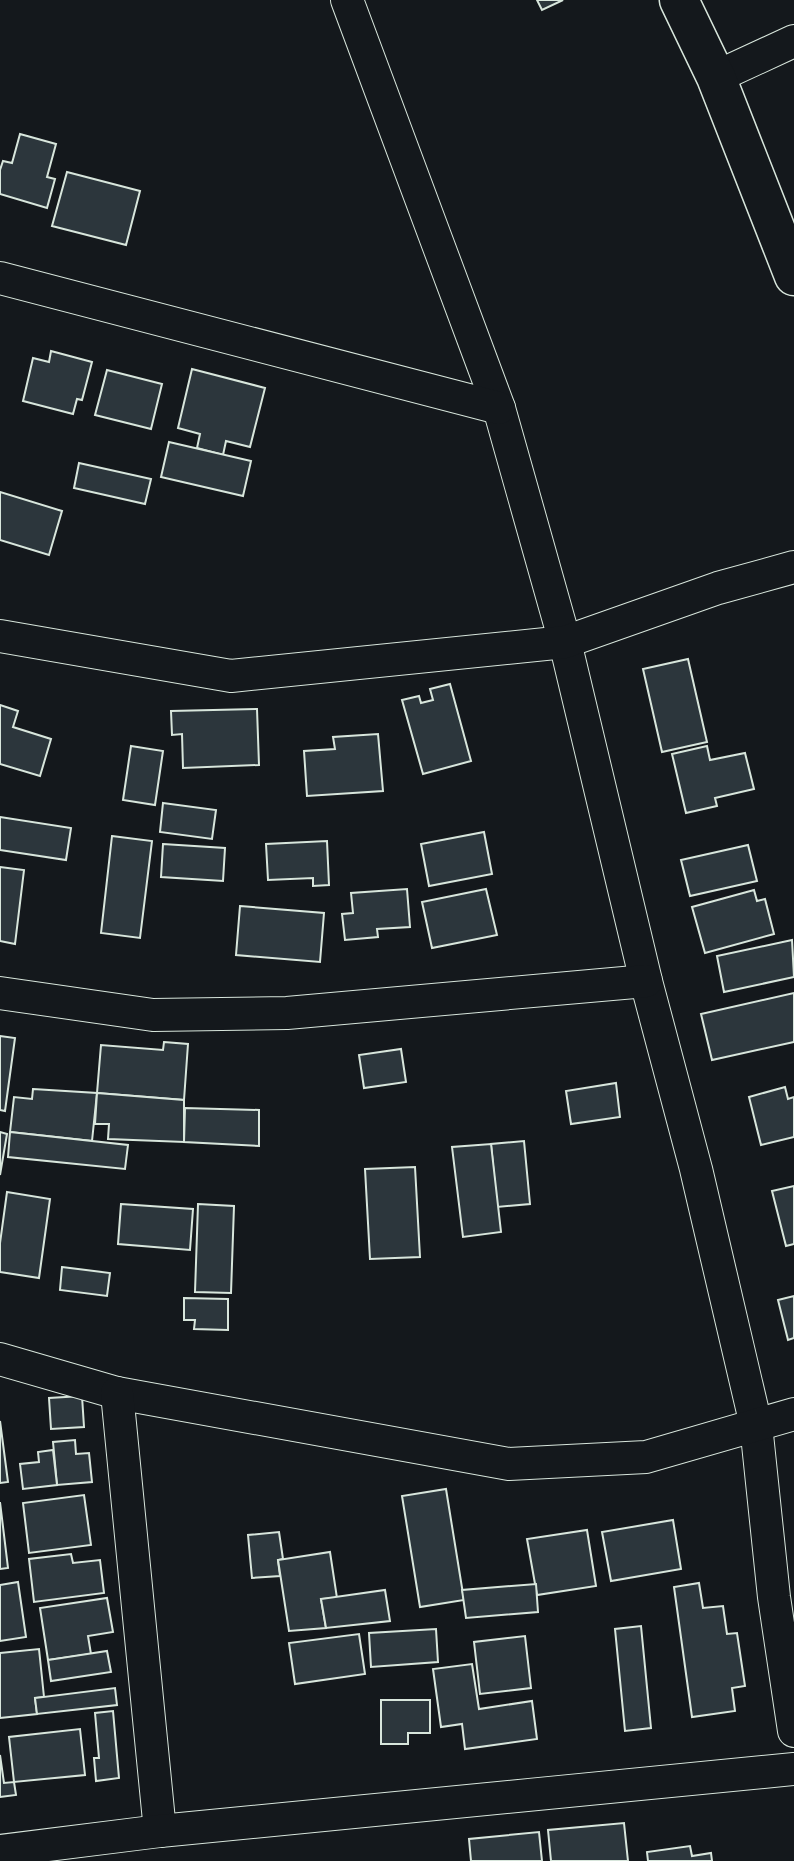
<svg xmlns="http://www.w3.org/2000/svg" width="794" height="1861" viewBox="0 0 794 1861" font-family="Inter,sans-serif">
<rect width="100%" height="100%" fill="#14181c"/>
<g fill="#2c363c" stroke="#d8e6dc" stroke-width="2">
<path d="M 537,0 L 563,0 L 542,10 Z"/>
<path d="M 20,134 L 56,144 L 47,177 L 55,179 L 47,208 L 0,194 L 0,170 L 3,161 L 12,163 Z"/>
<path d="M 67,172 L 140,191 L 126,245 L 52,226 Z"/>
<path d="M 51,351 L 92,362 L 82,400 L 77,399 L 73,414 L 23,401 L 33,358 L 49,362 Z"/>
<path d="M 192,369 L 265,388 L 250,447 L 226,441 L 223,455 L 197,448 L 200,434 L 178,428 Z"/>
<path d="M 107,370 L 162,384 L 151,429 L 95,415 Z"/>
<path d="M 169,442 L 251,461 L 243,496 L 161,477 Z"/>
<path d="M 79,463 L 151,479 L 145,504 L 74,488 Z"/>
<path d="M 0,492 L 62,511 L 49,555 L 0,540 Z"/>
<path d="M 688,659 L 707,742 L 662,752 L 643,669 Z"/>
<path d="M 450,684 L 471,761 L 423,774 L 402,700 L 419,696 L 421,703 L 433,700 L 430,689 Z"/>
<path d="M 0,705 L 18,711 L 13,727 L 51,739 L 40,776 L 0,764 Z"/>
<path d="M 257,709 L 259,765 L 183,768 L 182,734 L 172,735 L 171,711 Z"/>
<path d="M 378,734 L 383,791 L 307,796 L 304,751 L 335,749 L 333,737 Z"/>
<path d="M 131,746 L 163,751 L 155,805 L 123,800 Z"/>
<path d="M 707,746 L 710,760 L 745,753 L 754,789 L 715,798 L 717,806 L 686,813 L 672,754 Z"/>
<path d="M 163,803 L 216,810 L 212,839 L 160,832 Z"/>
<path d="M 0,817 L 71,828 L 66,860 L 0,850 Z"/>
<path d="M 484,832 L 492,874 L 429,886 L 421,844 Z"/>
<path d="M 112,836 L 152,841 L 140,938 L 101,933 Z"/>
<path d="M 327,841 L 329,885 L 313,886 L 313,878 L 268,880 L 266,844 Z"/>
<path d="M 163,844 L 225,848 L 223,881 L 161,877 Z"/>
<path d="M 748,845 L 757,881 L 690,896 L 681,860 Z"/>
<path d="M 0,867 L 24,870 L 15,944 L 0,941 Z"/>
<path d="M 407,889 L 410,927 L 377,929 L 378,937 L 345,940 L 342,914 L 353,913 L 351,893 Z"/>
<path d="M 486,889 L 497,935 L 432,948 L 422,902 Z"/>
<path d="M 754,890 L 757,901 L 765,899 L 774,934 L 705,953 L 692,907 Z"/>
<path d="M 240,906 L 324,913 L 320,962 L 236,955 Z"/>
<path d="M 792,940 L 794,977 L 724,992 L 717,956 Z"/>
<path d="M 794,993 L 794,1042 L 712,1060 L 701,1014 Z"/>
<path d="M 0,1036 L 15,1038 L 5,1111 L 0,1110 Z"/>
<path d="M 164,1042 L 188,1044 L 184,1100 L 97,1093 L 101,1045 L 163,1050 Z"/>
<path d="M 401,1049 L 406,1082 L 364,1088 L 359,1055 Z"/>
<path d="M 616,1083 L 620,1117 L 571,1124 L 566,1091 Z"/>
<path d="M 785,1087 L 788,1099 L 794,1097 L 794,1137 L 761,1145 L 749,1097 Z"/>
<path d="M 33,1089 L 97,1093 L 92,1141 L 10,1132 L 14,1097 L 32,1099 Z"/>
<path d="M 97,1093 L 184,1100 L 184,1142 L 108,1139 L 109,1124 L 95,1124 Z"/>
<path d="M 185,1108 L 259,1110 L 259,1146 L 184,1142 Z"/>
<path d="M 0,1132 L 7,1134 L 0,1175 Z"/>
<path d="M 10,1132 L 128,1145 L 125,1169 L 8,1157 Z"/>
<path d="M 524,1141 L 530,1204 L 497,1207 L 491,1144 Z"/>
<path d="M 491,1144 L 501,1232 L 463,1237 L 452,1147 Z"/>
<path d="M 415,1167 L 420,1257 L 370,1259 L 365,1169 Z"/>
<path d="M 794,1186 L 794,1244 L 786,1246 L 772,1191 Z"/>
<path d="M 7,1192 L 50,1199 L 39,1278 L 0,1272 L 0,1243 Z"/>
<path d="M 121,1204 L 193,1209 L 190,1250 L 118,1244 Z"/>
<path d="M 198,1204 L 234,1206 L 231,1293 L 195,1292 Z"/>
<path d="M 62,1267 L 110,1273 L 107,1296 L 60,1290 Z"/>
<path d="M 794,1296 L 794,1338 L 788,1340 L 778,1300 Z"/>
<path d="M 184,1298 L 228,1299 L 228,1330 L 194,1329 L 195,1320 L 184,1320 Z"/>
<path d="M 82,1396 L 84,1427 L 51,1429 L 49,1398 Z"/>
<path d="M 0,1421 L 8,1482 L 0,1483 Z"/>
<path d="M 75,1440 L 76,1454 L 89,1453 L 92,1482 L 57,1485 L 53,1442 Z"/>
<path d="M 53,1450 L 57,1485 L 23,1489 L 20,1464 L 39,1462 L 38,1452 Z"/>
<path d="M 446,1489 L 464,1600 L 420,1607 L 402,1496 Z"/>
<path d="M 84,1495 L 91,1545 L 29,1553 L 23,1503 Z"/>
<path d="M 0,1502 L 8,1568 L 0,1569 Z"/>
<path d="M 673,1520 L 681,1569 L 611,1581 L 602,1532 Z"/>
<path d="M 587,1530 L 596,1586 L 537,1595 L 527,1539 Z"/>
<path d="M 279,1532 L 283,1559 L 278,1560 L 280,1576 L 252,1578 L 248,1535 Z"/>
<path d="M 330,1552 L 337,1598 L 321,1599 L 326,1628 L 289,1631 L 278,1560 Z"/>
<path d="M 71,1554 L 73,1563 L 100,1560 L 104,1593 L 34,1602 L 29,1559 Z"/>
<path d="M 18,1582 L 26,1637 L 0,1641 L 0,1585 Z"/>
<path d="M 699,1583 L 703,1608 L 723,1606 L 727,1634 L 737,1633 L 745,1686 L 732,1688 L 735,1711 L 692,1717 L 674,1587 Z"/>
<path d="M 536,1584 L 538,1612 L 466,1618 L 462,1590 Z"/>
<path d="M 385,1590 L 390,1621 L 326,1628 L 321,1599 Z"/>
<path d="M 107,1598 L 113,1632 L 88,1636 L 91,1654 L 48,1660 L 40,1608 Z"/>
<path d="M 641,1626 L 651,1728 L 625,1731 L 615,1629 Z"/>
<path d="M 436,1629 L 438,1662 L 371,1667 L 369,1633 Z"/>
<path d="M 359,1634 L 365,1674 L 295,1684 L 289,1643 Z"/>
<path d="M 525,1636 L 531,1688 L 480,1694 L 474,1642 Z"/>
<path d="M 39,1649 L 44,1697 L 35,1698 L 37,1714 L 0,1718 L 0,1653 Z"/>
<path d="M 107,1651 L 111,1672 L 51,1681 L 48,1660 Z"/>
<path d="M 472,1664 L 479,1709 L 532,1701 L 537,1739 L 465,1749 L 462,1724 L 441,1727 L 433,1669 Z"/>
<path d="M 115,1688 L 117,1705 L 37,1714 L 35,1698 Z"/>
<path d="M 381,1700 L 430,1700 L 430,1733 L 408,1733 L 408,1744 L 381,1744 Z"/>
<path d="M 113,1711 L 119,1778 L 96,1781 L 94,1758 L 99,1758 L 95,1713 Z"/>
<path d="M 80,1729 L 85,1775 L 14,1782 L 9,1737 Z"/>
<path d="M 0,1755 L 4,1783 L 14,1782 L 16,1795 L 0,1797 Z"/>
<path d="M 624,1823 L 628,1861 L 551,1861 L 548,1830 Z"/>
<path d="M 539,1832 L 542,1861 L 471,1861 L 469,1839 Z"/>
<path d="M 690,1846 L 692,1856 L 711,1853 L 712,1861 L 648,1861 L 647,1852 Z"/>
</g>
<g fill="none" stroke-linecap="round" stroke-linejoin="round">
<g stroke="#d8e6dc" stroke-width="34">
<g id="minor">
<path d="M 347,0 L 499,408 L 565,642 L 646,981 L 696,1169 L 756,1425 L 774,1597 L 794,1731"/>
<path d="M 716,77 L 794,41"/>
<path d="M 0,278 L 499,408"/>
<path d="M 0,636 L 231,676 L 565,642 L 718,588 L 794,567"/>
<path d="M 0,993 L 153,1015 L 287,1013 L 646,981"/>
<path d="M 0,1359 L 117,1393 L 509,1464 L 646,1457 L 794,1414"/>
<path d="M 117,1393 L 160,1831"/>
<path d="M 0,1851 L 160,1831 L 794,1769"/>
</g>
</g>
<g stroke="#d8e6dc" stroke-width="41">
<path id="major" d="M 679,0 L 716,77 L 794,276"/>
</g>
<use href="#minor" stroke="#14181c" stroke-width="32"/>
<use href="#major" stroke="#14181c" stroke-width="38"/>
</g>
</svg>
